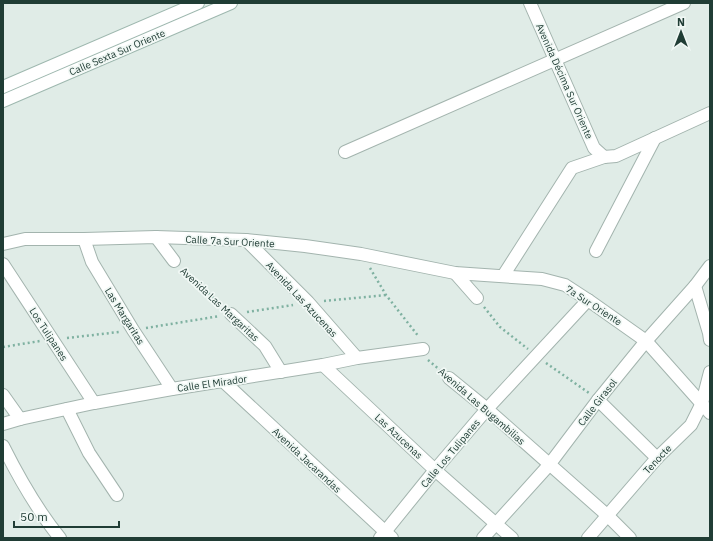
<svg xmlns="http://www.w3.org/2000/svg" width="713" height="541" viewBox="0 0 713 541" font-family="'IBM Plex Sans',sans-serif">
<rect width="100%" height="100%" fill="#e0ece7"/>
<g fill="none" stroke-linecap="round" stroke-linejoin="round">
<g stroke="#a3b4ae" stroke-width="14">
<g id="street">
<path d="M 530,3 L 594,148 L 604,157"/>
<path d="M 345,152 L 684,3"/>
<path d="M 156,237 L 174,261"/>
<path d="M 84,239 L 92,262 L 133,330 L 172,389"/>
<path d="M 246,240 L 308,302 L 357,358"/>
<path d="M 3,244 L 25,239 L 84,239 L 156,237 L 246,240 L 305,246 L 361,254 L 455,273 L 542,279 L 565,285 L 588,300 L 646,341 L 710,413"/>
<path d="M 596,251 L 655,138"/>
<path d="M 3,264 L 94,403"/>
<path d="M 455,273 L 477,298"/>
<path d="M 503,276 L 572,168 L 604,157 L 616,156 L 710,113"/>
<path d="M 695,286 L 709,333 L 710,340"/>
<path d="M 231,314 L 265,346 L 281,372"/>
<path d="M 323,365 L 435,470 L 512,538"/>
<path d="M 449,378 L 487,409 L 608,516 L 630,538"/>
<path d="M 223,381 L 392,538"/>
<path d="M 3,395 L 20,419"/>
<path d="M 598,400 L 657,458"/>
<path d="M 67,409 L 89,453 L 117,495"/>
<path d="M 3,424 L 20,419 L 94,403 L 172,389 L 323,365 L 357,358 L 423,349"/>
<path d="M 3,446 C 19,478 37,510 60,538"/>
<path d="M 380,538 L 435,470 L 487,409 L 588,300"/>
<path d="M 483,538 L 549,465 L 598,400 L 646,341 L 695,286 L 710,266"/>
<path d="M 588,538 L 657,458 L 691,425 L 702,403 L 710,372"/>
</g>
</g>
<g stroke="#9eb8af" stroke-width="14">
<g id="secondary">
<path d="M 3,87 L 198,3"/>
<path d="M 3,101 L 231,3"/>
</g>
</g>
<g stroke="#7fb1a1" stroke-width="2.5" stroke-dasharray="2 3" stroke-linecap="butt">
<path d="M 370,268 L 386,295 L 419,337"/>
<path d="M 183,269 L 222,306"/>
<path d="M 324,301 L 386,295"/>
<path d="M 484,307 L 500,327 L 528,349"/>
<path d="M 247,312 L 293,305"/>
<path d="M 146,328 L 220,316"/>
<path d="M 67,338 L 119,332"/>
<path d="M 3,347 L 40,341"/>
<path d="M 428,360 L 440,370"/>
<path d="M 546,363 L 589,393"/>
</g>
<use href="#street" stroke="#fff" stroke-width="12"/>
<use href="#secondary" stroke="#fff" stroke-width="12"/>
</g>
<g text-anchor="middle" stroke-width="3.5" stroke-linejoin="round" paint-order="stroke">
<g font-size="10" fill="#203d35" stroke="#f1f8f5">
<text transform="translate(117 52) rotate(-23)" y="4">Calle Sexta Sur Oriente</text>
<text transform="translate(565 81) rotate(66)" y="4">Avenida Décima Sur Oriente</text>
<text transform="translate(230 241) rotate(3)" y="4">Calle 7a Sur Oriente</text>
<text transform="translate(302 299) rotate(47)" y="4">Avenida Las Azucenas</text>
<text transform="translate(220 304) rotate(43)" y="4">Avenida Las Margaritas</text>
<text transform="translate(594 305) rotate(33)" y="4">7a Sur Oriente</text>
<text transform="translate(125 316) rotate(58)" y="4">Las Margaritas</text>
<text transform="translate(49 334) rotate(57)" y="4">Los Tulipanes</text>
<text transform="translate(212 383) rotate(-8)" y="4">Calle El Mirador</text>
<text transform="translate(597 402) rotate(-52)" y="4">Calle Girasol</text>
<text transform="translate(482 406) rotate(41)" y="4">Avenida Las Bugambilias</text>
<text transform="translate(399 436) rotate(43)" y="4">Las Azucenas</text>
<text transform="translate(450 453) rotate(-50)" y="4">Calle Los Tulipanes</text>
<text transform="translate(657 459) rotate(-47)" y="4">Tenocte</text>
<text transform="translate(307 460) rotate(43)" y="4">Avenida Jacarandas</text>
</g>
</g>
<rect width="713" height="541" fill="none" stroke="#203d35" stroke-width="8"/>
<g transform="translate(681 32)" stroke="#f1f8f5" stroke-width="3" paint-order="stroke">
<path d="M0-3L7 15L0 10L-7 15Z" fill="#203d35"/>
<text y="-6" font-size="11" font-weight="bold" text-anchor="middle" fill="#203d35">N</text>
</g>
<path d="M14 521v6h105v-6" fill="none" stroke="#203d35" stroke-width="2"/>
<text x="20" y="521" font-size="12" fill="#203d35" stroke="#f1f8f5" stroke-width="3" paint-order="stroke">50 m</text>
</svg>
